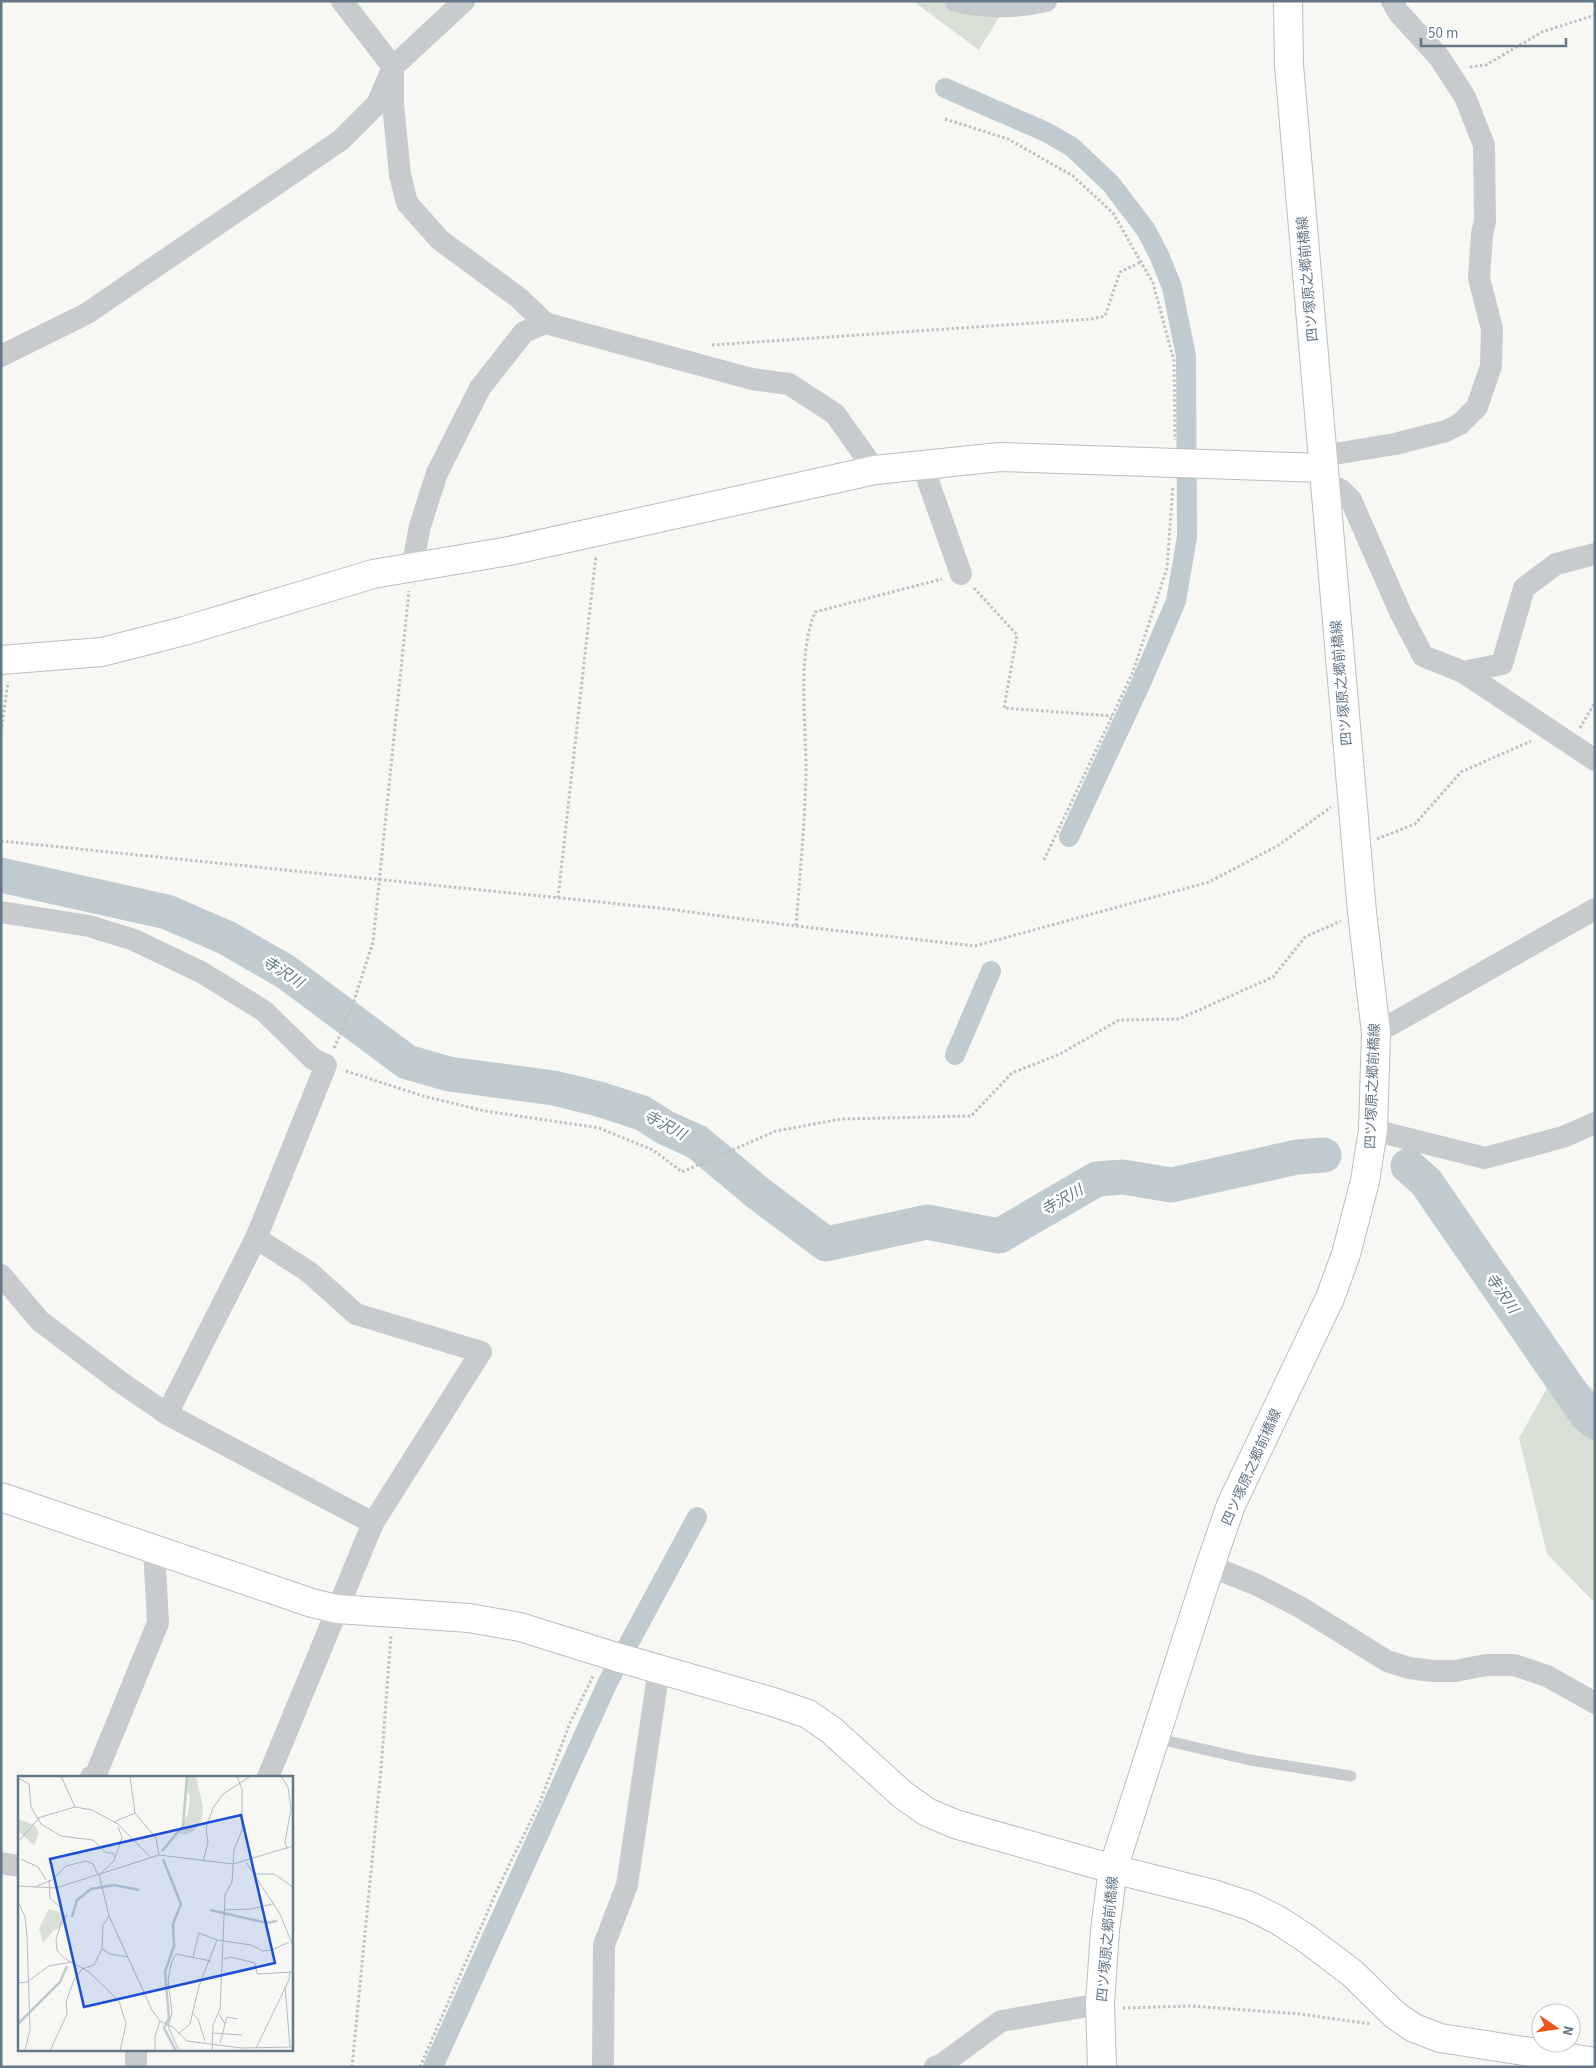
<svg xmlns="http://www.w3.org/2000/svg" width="1596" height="2068" viewBox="0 0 1596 2068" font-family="'Source Sans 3','Noto Sans JP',sans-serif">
<rect width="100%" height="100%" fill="#f7f8f4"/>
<g fill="#d8e0d5">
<path d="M 913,1 L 1009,1 L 979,50 Z"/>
<path d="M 1561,1363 L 1595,1391 L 1595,1603 L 1547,1554 L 1519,1438 Z"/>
</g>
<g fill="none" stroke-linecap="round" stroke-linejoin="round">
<g stroke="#c0cbd0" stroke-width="20">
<path d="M 945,88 L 1046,132 L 1072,147 L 1111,184 L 1146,230 L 1159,255 L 1172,287 L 1186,356 L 1187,537 L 1176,601 L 1141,683 L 1069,837"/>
<path d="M 955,1055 L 991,971"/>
<path d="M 433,2067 L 608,1682 L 697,1517"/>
</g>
<g stroke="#c0cbd0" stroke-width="35">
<path d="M 1,875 L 167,912 L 227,938 L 286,972 L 407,1062 L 449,1074 L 554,1088 L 599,1099 L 642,1113 L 666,1128 L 697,1142 L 758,1193 L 826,1244 L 927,1222 L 999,1236 L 1097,1179 L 1123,1177 L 1171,1185 L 1297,1157 L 1324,1155"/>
<path d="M 1408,1166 L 1426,1182 L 1586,1414 L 1595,1422"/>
</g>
<g stroke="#b9bec3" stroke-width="30">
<g id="secondary">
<path d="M 1,660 L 102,652 L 184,631 L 373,574 L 509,551 L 875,470 L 1000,457 L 1323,468"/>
<path d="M 1,1497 L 312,1603 L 337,1609 L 469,1618 L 520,1627 L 613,1656 L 773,1702 L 808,1714 L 831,1730 L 903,1795 L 927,1812 L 955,1824 L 1113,1869 L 1213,1894 L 1250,1906 L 1278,1920 L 1307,1939 L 1352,1973 L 1395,2015 L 1414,2028 L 1440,2038 L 1595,2062"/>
<path d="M 1102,2067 L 1100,2004 L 1105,1930 L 1113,1869 L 1210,1566 L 1231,1505 L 1330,1298 L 1346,1254 L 1365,1181 L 1373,1130 L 1376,1033 L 1362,912 L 1289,65 L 1288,1"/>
</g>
</g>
<g stroke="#bec1c3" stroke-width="3" stroke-dasharray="2.5 2.5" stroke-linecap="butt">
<path d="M 1470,67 L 1486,65 L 1542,32 L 1595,15"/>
<path d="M 945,119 L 1008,139 L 1073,176 L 1113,213 L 1153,283 L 1174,361 L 1175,440"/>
<path d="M 712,345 L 1092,319 L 1105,316 L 1120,272 L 1141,262"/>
<path d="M 974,588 L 1017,635 L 1004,708 L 1112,716"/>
<path d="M 1580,728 L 1595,702"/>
<path d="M 1,732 L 8,682"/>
<path d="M 1377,839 L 1415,824 L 1461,772 L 1531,741"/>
<path d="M 1,841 L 668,909 L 796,926 C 800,874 805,822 806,770 C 806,723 797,655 815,612 L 942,579"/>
<path d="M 1044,860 L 1133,672 L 1167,568 L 1173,486"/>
<path d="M 558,898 L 596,555"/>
<path d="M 796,926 L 975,946 L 1209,882 L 1279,845 L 1331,807"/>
<path d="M 334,1048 L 351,1010 L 373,942 L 409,591"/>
<path d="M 346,1071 L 423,1096 L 485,1111 L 599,1128 L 653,1150 L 682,1172 L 776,1131 L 841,1119 L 971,1116 L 1012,1073 L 1060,1054 L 1119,1020 L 1179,1019 L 1273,977 L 1305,937 L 1341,921"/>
<path d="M 1123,2008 L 1191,2006 L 1300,2014 L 1371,2024"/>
<path d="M 352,2067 L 381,1769 L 391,1635"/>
<path d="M 420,2067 L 498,1888 L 540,1802 L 570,1723 L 594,1674"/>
</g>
<path stroke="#c7cbce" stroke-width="11" d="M 1155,1738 L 1250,1760 L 1351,1776"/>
<g stroke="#c7cbce" stroke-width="22">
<path d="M 342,1 L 393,67 L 393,104 L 400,175 L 407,203 L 440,240 L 519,298 L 545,323 L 752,379 L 789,384 L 835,414 L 875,470"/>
<path d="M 956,1 C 986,8 1016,8 1046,1"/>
<path d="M 1,356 L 86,314 L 341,140 L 377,104 L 393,67 L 464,1"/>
<path d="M 1322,456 L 1395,444 L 1446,431 L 1460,424 L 1477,407 L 1491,366 L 1492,329 L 1479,278 L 1482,234 L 1485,221 L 1484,145 L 1465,97 L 1439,57 L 1398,12 L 1392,1"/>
<path d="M 922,464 L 961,574"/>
<path d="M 1324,483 L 1341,490 L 1351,500 L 1400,612 L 1423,656 L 1463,672 L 1595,760"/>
<path d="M 412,567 L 420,526 L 437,473 L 480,388 L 524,332 L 545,323"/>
<path d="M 1463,672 L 1502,664 L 1524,588 L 1556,564 L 1595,554"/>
<path d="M 1,912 L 89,926 L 134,940 L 201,972 L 264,1011 L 313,1059 L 326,1065 L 256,1238 L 167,1414"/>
<path d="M 1376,1033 L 1595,909"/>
<path d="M 1373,1130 L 1485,1158 L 1563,1137 L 1595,1123"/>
<path d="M 256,1238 L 309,1272 L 356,1314 L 481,1352 L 373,1523"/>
<path d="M 1,1275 L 40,1321 L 119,1381 L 167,1414 L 373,1523 L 268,1777"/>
<path d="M 1210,1566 L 1257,1585 L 1300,1607 L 1387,1661 L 1409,1668 L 1433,1671 L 1455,1671 L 1486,1665 L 1514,1665 L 1547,1676 L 1595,1703"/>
<path d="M 91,1777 L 96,1774 L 158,1623 L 154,1549"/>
<path d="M 1,1863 L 19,1866"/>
<path d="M 136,2067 L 136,2049"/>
<path d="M 603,2067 L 604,1945 L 627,1885 L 659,1669"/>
<path d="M 935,2067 L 941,2065 L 1001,2021 L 1100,2004"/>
</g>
<use href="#secondary" stroke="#fff" stroke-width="28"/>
</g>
<g text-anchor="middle" stroke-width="5" stroke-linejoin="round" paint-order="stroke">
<g font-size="14" fill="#647788" stroke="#fff">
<text transform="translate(1307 279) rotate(-95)" y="5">四ツ塚原之郷前橋線</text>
<text transform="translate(1341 683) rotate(-95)" y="5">四ツ塚原之郷前橋線</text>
<text transform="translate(1372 1086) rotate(-88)" y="5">四ツ塚原之郷前橋線</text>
<text transform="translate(1251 1467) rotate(-66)" y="5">四ツ塚原之郷前橋線</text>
<text transform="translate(1107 1939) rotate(-85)" y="5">四ツ塚原之郷前橋線</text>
</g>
<g font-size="15" font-style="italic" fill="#5f7983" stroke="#fff">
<text transform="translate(283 972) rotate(33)" y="5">寺沢川</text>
<text transform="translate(665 1125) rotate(28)" y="5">寺沢川</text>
<text transform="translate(1062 1200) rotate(-30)" y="5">寺沢川</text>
<text transform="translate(1502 1293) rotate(55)" y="5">寺沢川</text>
</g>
</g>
<g transform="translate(18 1776)">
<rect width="275" height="275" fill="#f7f8f4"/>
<path d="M 168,0 L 178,0 L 185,31 L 184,43 L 177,54 L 167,59 L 159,57 L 170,38 L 172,20 L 168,14 ZM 0,43 L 17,49 L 21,57 L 16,69 L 0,55 ZM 31,133 L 50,139 L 45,150 L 35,155 L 25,167 L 21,152 Z" fill="#d8e0d5"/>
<path fill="none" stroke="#c0cbd0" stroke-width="2.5" d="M 144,75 L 165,50 L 169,0M 145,83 L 163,128 L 155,148 L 156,170 L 147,196 L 151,242 L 146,252 L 158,275M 192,134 L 249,147 L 259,145M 54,141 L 59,124 L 73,113 L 96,109 L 121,114M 0,248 L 42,206 L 49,190"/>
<path fill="none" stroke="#b3bcc2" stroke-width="1" d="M 43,0 L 57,31M 112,0 L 117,37M 263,0 L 270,11 L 273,33 L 267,66 L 269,73M 0,2 L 11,8 L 13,31 L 23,48 L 43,60 L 75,64 L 88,77 L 95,77 L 97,81M 20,42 L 57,31 L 74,34 L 100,48 L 132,81M 96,46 L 117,37 L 138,62 L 141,79M 0,66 L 21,42M 3,83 L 20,91 L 28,104M 185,85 L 190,67 L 188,52 L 195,32 L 205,18 L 233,0M 228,86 L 262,138 L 275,170M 81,98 L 91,140 L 134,234 L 142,245 L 155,251 L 169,265 L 223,272 L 275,271M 82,98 L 96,85 L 104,61 L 100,51M 235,98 L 256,98 L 275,111M 31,104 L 32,122 L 42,131 L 45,140 L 38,164 L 39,174 L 46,182 L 71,196 L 101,225 L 108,248 L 102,275M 0,110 L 38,112 L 141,79 L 215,88 L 275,70M 17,111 L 34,104 L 48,90 L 68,85 L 75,88 L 80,99M 0,125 L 7,141 L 9,160 L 12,253 L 7,275M 206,134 L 233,133 L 255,128M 84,173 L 92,178 L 110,181M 175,181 L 181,157 L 199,164M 206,183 L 213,181 L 237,187 L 239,198 L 275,196M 0,207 L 9,206 L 31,190 L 54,186M 267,210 L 272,271M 174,237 L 180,243 L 187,265M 201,238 L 207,248 L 202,267M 207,248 L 209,241 L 220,243M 194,257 L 224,259M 160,258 L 172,248 L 181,210 L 199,164 L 233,169 L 245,175 L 254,174 L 271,166M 238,272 L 271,204 L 272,195M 32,275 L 49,238 L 48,226 L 56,204 L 64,193 L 76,189 L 84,173 L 85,149 L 91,140M 137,275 L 137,261 L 142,245M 161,275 L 150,250 L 154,237 L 150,203 L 154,185 L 158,178 L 193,185M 194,275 L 195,249 L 202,233 L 207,119 L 214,106 L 216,74 L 224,54 L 224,13 L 219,0"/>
<path fill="#1d4ed8" fill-opacity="0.15" stroke="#1d4ed8" stroke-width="2.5" d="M 223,39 L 257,187 L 66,231 L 32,83 Z"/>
<rect width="275" height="275" fill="none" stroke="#647788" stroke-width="2.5"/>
</g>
<rect width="1596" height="2068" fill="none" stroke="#647788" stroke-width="5"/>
<g transform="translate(1556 2028) rotate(103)"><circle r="24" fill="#ffffff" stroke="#c1c9cf"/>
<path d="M0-4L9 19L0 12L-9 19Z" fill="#f2531a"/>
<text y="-8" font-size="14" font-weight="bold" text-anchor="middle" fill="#647788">N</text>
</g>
<path d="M1421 38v8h145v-8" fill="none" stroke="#647788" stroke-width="2.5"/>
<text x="1428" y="38" font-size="15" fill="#647788" stroke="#ffffff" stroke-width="4" paint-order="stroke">50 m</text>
</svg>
